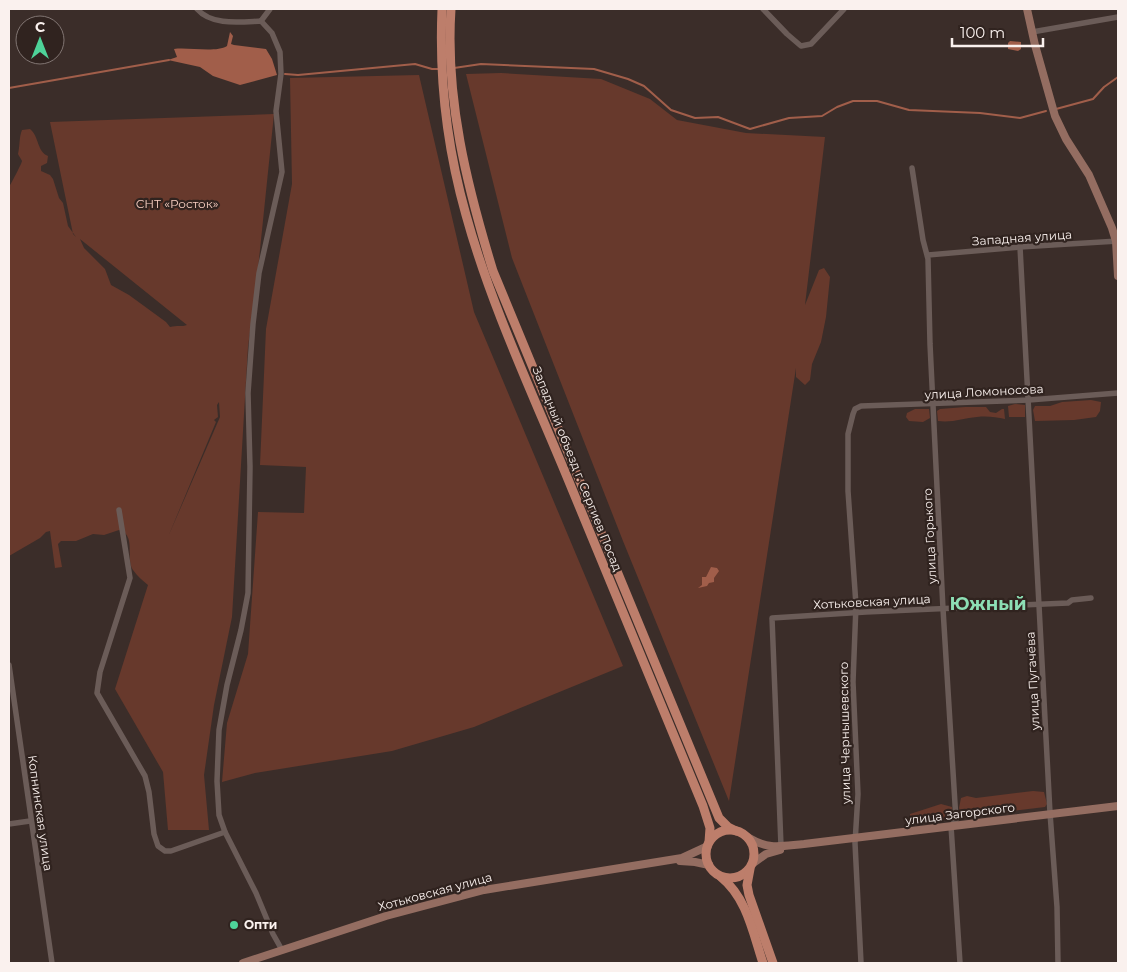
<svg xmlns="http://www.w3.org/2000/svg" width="1127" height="972" viewBox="0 0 1127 972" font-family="Montserrat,sans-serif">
<rect width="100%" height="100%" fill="#3b2d29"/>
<g fill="#67392c" fill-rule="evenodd">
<path d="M 501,73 L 601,79 L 650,99 L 677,120 L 746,133 L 825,137 L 805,305 L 819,270 L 824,268 L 830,277 L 826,317 L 821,342 L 812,364 L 810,380 L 805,385 L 796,377 L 796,368 L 729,801 L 623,541 L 512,258 L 466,74 Z"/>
<path d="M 419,75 L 474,312 L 623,666 L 474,727 L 392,751 L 255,773 L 222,782 L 227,723 L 248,654 L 258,512 L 304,513 L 306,467 L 260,465 L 266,329 L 292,184 L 290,78 Z"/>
<path d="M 274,114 L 258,269 L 248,347 L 232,617 L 214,705 L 204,775 L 209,830 L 168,830 L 163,772 L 115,689 L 148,585 C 143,581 137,576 133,570 C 125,558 137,535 119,530 L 104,535 L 93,534 L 76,541 L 61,541 L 58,544 L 62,567 L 55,568 L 50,531 L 46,532 L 40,538 L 9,556 L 9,187 C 11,184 22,163 22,161 C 21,159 19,156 18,154 C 20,146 19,137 22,130 L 30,129 C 39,136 37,152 48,156 L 47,163 L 41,166 L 41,171 L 50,175 L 53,179 L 59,198 L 63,203 L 68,226 L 76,237 L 73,234 L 50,122 ZM 80,239 L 187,325 C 182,327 177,325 170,327 L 166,322 L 129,295 L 111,285 L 105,269 L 84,248 ZM 219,402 L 220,417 L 168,537 L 216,422 L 214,420 L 218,417 L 217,405 Z"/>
<path d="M 1091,400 L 1101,402 L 1100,411 L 1096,417 L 1074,420 L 1035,421 L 1033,410 L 1035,406 L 1050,406 L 1062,402 Z"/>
<path d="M 1015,404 L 1025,405 L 1025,417 L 1009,417 L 1008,406 Z"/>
<path d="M 965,407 L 986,407 L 990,412 L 996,413 L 1002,409 L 1004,409 L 1005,419 C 996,417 987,416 977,417 C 964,418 952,423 938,421 L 937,411 L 940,409 Z"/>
<path d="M 915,409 L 929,409 L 930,418 L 923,422 L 909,421 L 906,417 L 907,413 Z"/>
<path d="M 1033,791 L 1044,792 L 1047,804 L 1045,807 L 962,817 L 959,808 L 961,798 L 967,796 L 976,798 Z"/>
<path d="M 941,804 L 952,807 L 953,818 L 913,825 L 910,820 L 910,814 Z"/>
</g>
<g fill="#a15e4a">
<path d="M 230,32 L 233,36 L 231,44 L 234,45 L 266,49 L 272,59 L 277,75 L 240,85 L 213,76 L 200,67 L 168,60 L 177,57 L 174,49 C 188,47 216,53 227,46 Z"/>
<path d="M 1010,41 L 1021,42 L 1021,49 L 1018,51 L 1008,49 L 1008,43 Z"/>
<path d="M 711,567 L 717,568 L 719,571 L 714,578 L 714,582 L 709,583 L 707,586 L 698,588 L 702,585 L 702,577 L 706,577 Z"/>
</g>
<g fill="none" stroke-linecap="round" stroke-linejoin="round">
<g stroke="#a15e4a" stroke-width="2">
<path d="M 454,68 L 481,64 L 594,69 L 628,79 L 644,86 L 671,110 L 695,118 L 718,117 L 750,129 L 789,118 L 822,116 L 837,107 L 853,101 L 877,101 L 909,110 L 980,113 L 1020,118 L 1046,111"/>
<path d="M 285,74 L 298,75 L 415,64 L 432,69 L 439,69"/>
<path d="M 9,88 L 169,60"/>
<path d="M 1056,109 L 1093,99 L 1104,87 L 1118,77"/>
</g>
<g stroke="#6b5c58" stroke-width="5.5">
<path d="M 197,9 C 212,26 240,22 261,21 L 272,33 L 280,52 L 281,74 L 276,111 L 282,172 L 259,273 L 253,324 L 248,393 L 250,467 L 248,593 L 241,630 L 227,685 L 219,730 L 217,781 L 219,815 L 225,832 L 256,893 L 273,934 L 282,950"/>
<path d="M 763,9 L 787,34 L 801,46 L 811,44 L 844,9"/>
<path d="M 261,21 L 270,9"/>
<path d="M 1032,32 L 1118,17"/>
<path d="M 912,168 L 923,240 L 928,259 L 930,344 L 943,609 L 956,820 L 951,826 L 960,963"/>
<path d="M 1020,247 L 1050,813 L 1057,907 L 1058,963"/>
<path d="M 928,255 L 1020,247 L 1118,241"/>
<path d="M 119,510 L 130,578 L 100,672 L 97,693 L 145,776 L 149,792 L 154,834 L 158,846 L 165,851 L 171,851 L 225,832"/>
<path d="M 9,665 L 52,963"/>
<path d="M 9,824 L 30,821"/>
<path d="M 781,846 L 772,618 L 866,612 L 1068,603 L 1072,600 L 1091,598"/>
<path d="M 861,963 L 855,843 L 858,794 L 853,682 L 856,605 L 848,491 L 848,434 L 853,414 L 855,409 L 861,406 L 1029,400 L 1118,393"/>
</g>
<g stroke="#946d61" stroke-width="8">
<path d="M 1027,9 L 1035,45 L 1055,116 L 1066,139 L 1089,175 L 1112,228 L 1116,241 L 1118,276"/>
<path d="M 749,838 C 769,850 781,846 804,844 L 1118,806"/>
<path d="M 680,861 L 695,862 L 709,865"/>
<path d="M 752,864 L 766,854 L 780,850"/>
<path d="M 243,963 L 386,916 L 484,890 L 682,858 L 708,846"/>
</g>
<g stroke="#bd7e6b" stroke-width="9">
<path d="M 442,9 C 439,78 447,148 466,215 C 490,302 530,388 565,472 C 611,583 657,694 703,806 L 710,828 L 709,842"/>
<path d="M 451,9 C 445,99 467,186 493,271 L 719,818 L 728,827 L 736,831"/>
<circle cx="730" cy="854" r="24"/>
<path d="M 750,869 L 747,885 L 749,895 L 773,963"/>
<path d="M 721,877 C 747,898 753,933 763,963"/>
</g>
</g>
<circle fill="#4ed399" stroke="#30231f" stroke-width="2" cx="234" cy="925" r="5"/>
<g text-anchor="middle" stroke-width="4.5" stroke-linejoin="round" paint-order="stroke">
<g font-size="12" fill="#f7cec1" stroke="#30231f">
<text x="177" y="208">СНТ «Росток»</text>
</g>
<g font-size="12" fill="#faf1ee" stroke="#30231f">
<text transform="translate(1022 238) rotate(-4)" y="4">Западная улица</text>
<text transform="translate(984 392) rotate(-3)" y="4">улица Ломоносова</text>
<text transform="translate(577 469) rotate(68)" y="4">Западный объезд г. Сергиев Посад</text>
<text transform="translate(930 536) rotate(-93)" y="4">улица Горького</text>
<text transform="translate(872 602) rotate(-3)" y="4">Хотьковская улица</text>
<text transform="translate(1033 681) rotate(-93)" y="4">улица Пугачёва</text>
<text transform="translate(845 733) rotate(-91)" y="4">улица Чернышевского</text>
<text transform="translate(40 813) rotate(82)" y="4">Копнинская улица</text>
<text transform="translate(960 814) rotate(-7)" y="4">улица Загорского</text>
<text transform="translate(435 892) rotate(-15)" y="4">Хотьковская улица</text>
</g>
<g font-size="12" font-weight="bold" fill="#faf1ee" stroke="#30231f" text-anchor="start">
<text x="244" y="929">Опти</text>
</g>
<g font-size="18" font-weight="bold" fill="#8ddfb5" stroke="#30231f">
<text x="988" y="610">Южный</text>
</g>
</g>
<rect width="1127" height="972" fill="none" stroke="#faf1ee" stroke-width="20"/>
<g transform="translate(40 40)"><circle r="24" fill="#30231f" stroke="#817572"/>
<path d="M0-4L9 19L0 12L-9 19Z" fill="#4ed399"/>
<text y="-8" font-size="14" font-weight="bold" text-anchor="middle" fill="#faf1ee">С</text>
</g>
<path d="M952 38v8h91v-8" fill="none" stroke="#faf1ee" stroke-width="2.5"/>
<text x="960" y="38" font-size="15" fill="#faf1ee" stroke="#30231f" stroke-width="4" paint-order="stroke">100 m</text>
</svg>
